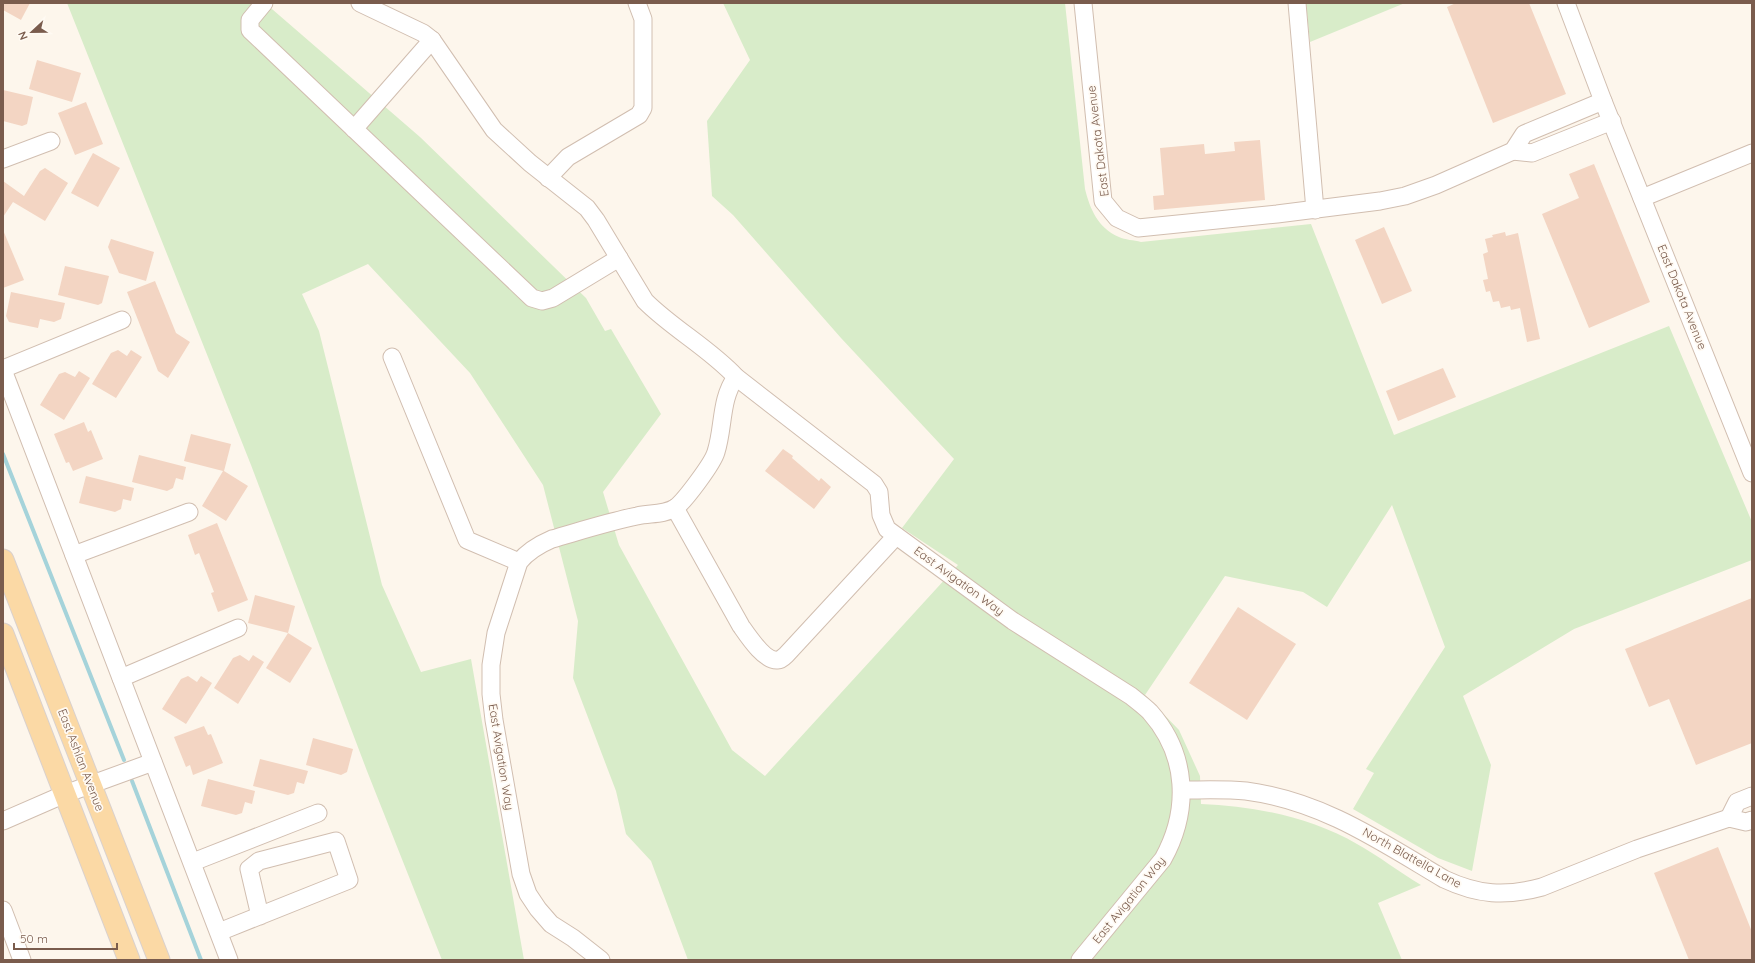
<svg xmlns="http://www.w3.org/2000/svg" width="1755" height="963" viewBox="0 0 1755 963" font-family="Quicksand,sans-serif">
<rect width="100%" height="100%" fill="#fdf6ec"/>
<g fill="#d8ecc9">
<path d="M 67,3 L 265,3 L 420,137 L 586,298 L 605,331 L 611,329 L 661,414 L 603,492 L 619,545 L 732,750 L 765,776 L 958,565 L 902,528 L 954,459 L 841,338 L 733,215 L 712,196 L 707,121 L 750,60 L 723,3 L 1065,3 L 1085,189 C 1090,209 1098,228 1119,237 C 1125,240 1134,240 1141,242 L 1311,224 L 1394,435 L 1669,326 L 1752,522 L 1752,560 L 1574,629 L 1463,696 L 1491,765 L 1472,871 L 1438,858 L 1353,809 L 1374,773 L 1366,769 L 1445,647 L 1392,505 L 1327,607 L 1303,592 L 1225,576 L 1145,695 L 1179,730 L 1200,776 L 1201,804 C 1254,806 1310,817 1357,844 C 1379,856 1399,872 1421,885 L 1378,903 L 1402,960 L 688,960 L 651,861 L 626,834 L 616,791 L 573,678 L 578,621 L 543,485 L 470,373 L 368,264 L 302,294 L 319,331 L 382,585 L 421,672 L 471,659 L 524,960 L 442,960 L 367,771 L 251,465 Z"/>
<path d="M 1306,3 L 1405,3 L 1310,42 Z"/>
</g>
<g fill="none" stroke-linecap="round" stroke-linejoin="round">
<g stroke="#a5d3da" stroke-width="4">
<path d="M 3,454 L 124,760"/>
<path d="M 132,781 L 201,960"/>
</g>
</g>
<g fill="#f3d5c3">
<path d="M 3,3 L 30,3 L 21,20 L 3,10 Z"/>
<path d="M 1456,3 L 1529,3 L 1566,94 L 1493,123 L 1447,7 Z"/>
<path d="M 37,60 L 81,73 L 72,102 L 29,89 Z"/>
<path d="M 3,90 L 33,97 L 27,124 L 22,126 L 3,121 Z"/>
<path d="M 86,102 L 103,144 L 75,155 L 58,113 Z"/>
<path d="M 1260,140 L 1265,200 L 1154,210 L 1153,196 L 1164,195 L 1160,148 L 1204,144 L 1205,154 L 1235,151 L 1234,142 Z"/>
<path d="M 93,153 L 120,168 L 98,207 L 71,193 Z"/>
<path d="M 1594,164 L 1650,302 L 1589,328 L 1542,214 L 1579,198 L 1569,174 Z"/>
<path d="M 45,168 L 68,183 L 45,221 L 13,202 L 3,217 L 3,181 L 24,196 L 40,171 Z"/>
<path d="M 1384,227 L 1412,291 L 1382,304 L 1355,240 Z"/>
<path d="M 3,230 L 24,280 L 3,288 Z"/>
<path d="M 1505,232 L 1506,236 L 1518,233 L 1540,339 L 1527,342 L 1520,308 L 1511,310 L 1510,306 L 1501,308 L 1499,301 L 1493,302 L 1490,291 L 1486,292 L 1483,280 L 1488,279 L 1483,254 L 1488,252 L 1485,239 L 1493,237 L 1492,235 Z"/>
<path d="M 111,239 L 154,252 L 146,281 L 119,273 L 108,247 Z"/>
<path d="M 65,266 L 109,276 L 102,303 L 98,305 L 58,295 Z"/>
<path d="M 155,281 L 176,333 L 190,342 L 168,378 L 158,371 L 127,292 Z"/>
<path d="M 11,292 L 65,303 L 61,319 L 54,322 L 40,319 L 38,328 L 9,322 L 6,316 Z"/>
<path d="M 118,350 L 127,356 L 131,350 L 142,357 L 116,398 L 92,384 L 111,353 Z"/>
<path d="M 1443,368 L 1456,397 L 1398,421 L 1386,391 Z"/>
<path d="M 79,371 L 90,378 L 64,420 L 40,405 L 59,374 L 65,372 L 75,377 Z"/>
<path d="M 84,422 L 88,432 L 91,430 L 103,459 L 73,471 L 69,462 L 66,463 L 54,434 Z"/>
<path d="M 191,434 L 231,444 L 224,471 L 248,486 L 226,521 L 202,506 L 223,471 L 184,461 Z"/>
<path d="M 783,449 L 793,456 L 792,458 L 819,481 L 821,478 L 831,487 L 814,509 L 765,471 Z"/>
<path d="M 139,455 L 186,467 L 183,480 L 176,478 L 173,488 L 167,491 L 132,482 Z"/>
<path d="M 86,476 L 134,488 L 131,501 L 123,499 L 121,509 L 115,512 L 79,503 Z"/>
<path d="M 217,523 L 248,600 L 218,612 L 211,593 L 214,592 L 199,553 L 195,555 L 188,535 Z"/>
<path d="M 255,595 L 295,606 L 288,633 L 248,623 Z"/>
<path d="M 1752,598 L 1752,743 L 1696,765 L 1669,699 L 1649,707 L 1625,649 Z"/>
<path d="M 1238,607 L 1296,644 L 1247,720 L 1189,683 Z"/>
<path d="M 288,633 L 312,648 L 290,683 L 266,668 Z"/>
<path d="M 240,655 L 249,661 L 253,655 L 264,662 L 238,704 L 214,688 L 233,658 Z"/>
<path d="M 188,676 L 197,682 L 201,676 L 212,683 L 186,724 L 162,709 L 181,679 Z"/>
<path d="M 204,726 L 208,735 L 211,734 L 223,763 L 193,775 L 190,765 L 186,767 L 174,737 Z"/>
<path d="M 313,738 L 353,749 L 347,772 L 341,775 L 306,765 Z"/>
<path d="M 260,759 L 308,771 L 304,784 L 297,782 L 294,793 L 288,795 L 253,786 Z"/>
<path d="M 208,779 L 255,791 L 252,804 L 245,802 L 242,813 L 236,815 L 201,806 Z"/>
<path d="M 1718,847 L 1752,932 L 1752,960 L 1689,960 L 1654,873 Z"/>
</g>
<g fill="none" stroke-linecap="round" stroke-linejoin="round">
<g stroke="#d1beb0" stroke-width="19">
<g id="minor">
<path d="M 264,3 L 250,20 L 250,30 L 532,298 L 542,301 L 553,298 L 619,258"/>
<path d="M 360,3 L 423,33 L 432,40 L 494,130 L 530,163 L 587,208 L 596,220 L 645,301 C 673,329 709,348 736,377 L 874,484 L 879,492 L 881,515 L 887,529 L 1013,621 L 1131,696 C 1137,701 1144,706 1150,712 C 1188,755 1190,810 1163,859 L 1080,960"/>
<path d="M 1083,3 L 1103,201 L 1117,218 L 1138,228 L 1277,214 L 1380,201 L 1405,196 L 1436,185 L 1513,151 L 1524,134 L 1603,101"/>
<path d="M 1297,3 L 1315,210"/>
<path d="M 1566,3 L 1603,101 L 1752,473"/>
<path d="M 354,129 L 432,40"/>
<path d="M 1513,151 L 1532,153 L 1612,121"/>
<path d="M 3,159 L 51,141"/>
<path d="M 548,178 L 568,157 L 639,115 L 643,108 L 643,19 L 637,3"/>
<path d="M 1642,198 L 1752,153"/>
<path d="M 392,357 L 467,540 L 519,562"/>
<path d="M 3,369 L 122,320"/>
<path d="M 3,370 L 229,960"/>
<path d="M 675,508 L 741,626 C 748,636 765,662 778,660 C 780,660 784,657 786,655 L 896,536"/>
<path d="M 74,555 L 189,512"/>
<path d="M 121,678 L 238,628"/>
<path d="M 1182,790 C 1203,790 1225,789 1246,791 C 1322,801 1380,841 1444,879 C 1478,895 1505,897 1542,887 L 1637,849 L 1729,818 L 1746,822 L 1752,820"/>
<path d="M 1729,818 L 1737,802 L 1752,796"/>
<path d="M 3,821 L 65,794 L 153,762"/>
<path d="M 193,862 L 318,813"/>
<path d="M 3,910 L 22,960"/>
<path d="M 219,932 L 349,880 L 336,841 L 259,861 L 249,869 L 260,916"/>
<path d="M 601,960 L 573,938 L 551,924 L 538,909 L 528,894 L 521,874 L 494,720 L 491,694 L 491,665 L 496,633 L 519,562 C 528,551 538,545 552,539 C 580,531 608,522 637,516 C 650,513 663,515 675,508 C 684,502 713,463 716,452 C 724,427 720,399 736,377"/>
</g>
</g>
<g stroke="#dad1cd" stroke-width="23">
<g id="major">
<path d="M 3,560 L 159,960"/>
<path d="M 3,634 L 129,960"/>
</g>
</g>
<use href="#minor" stroke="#fff" stroke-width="17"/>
<use href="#major" stroke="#fbd9a5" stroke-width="21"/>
</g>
<g text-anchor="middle" stroke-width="3.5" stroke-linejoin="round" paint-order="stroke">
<g font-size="12" fill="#7a5c4d" stroke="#fffaf3">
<text transform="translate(1098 141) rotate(-97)" y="4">East Dakota Avenue</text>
<text transform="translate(1682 297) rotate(68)" y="4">East Dakota Avenue</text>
<text transform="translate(959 581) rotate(36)" y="4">East Avigation Way</text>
<text transform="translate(501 757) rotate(81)" y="4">East Avigation Way</text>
<text transform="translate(81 760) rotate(69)" y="4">East Ashlan Avenue</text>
<text transform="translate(1412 858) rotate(29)" y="4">North Blattella Lane</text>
<text transform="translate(1129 900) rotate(-51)" y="4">East Avigation Way</text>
</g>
</g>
<rect width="1755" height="963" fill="none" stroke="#7a5c4d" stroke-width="8"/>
<g transform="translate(32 32) rotate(248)" stroke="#fffaf3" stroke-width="3" paint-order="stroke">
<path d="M0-3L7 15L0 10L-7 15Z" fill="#7a5c4d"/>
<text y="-6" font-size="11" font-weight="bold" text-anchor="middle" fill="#7a5c4d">N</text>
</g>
<path d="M14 943v6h103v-6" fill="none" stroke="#7a5c4d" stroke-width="2"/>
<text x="20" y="943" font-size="12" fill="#7a5c4d" stroke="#fffaf3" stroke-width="3" paint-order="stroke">50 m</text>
</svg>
